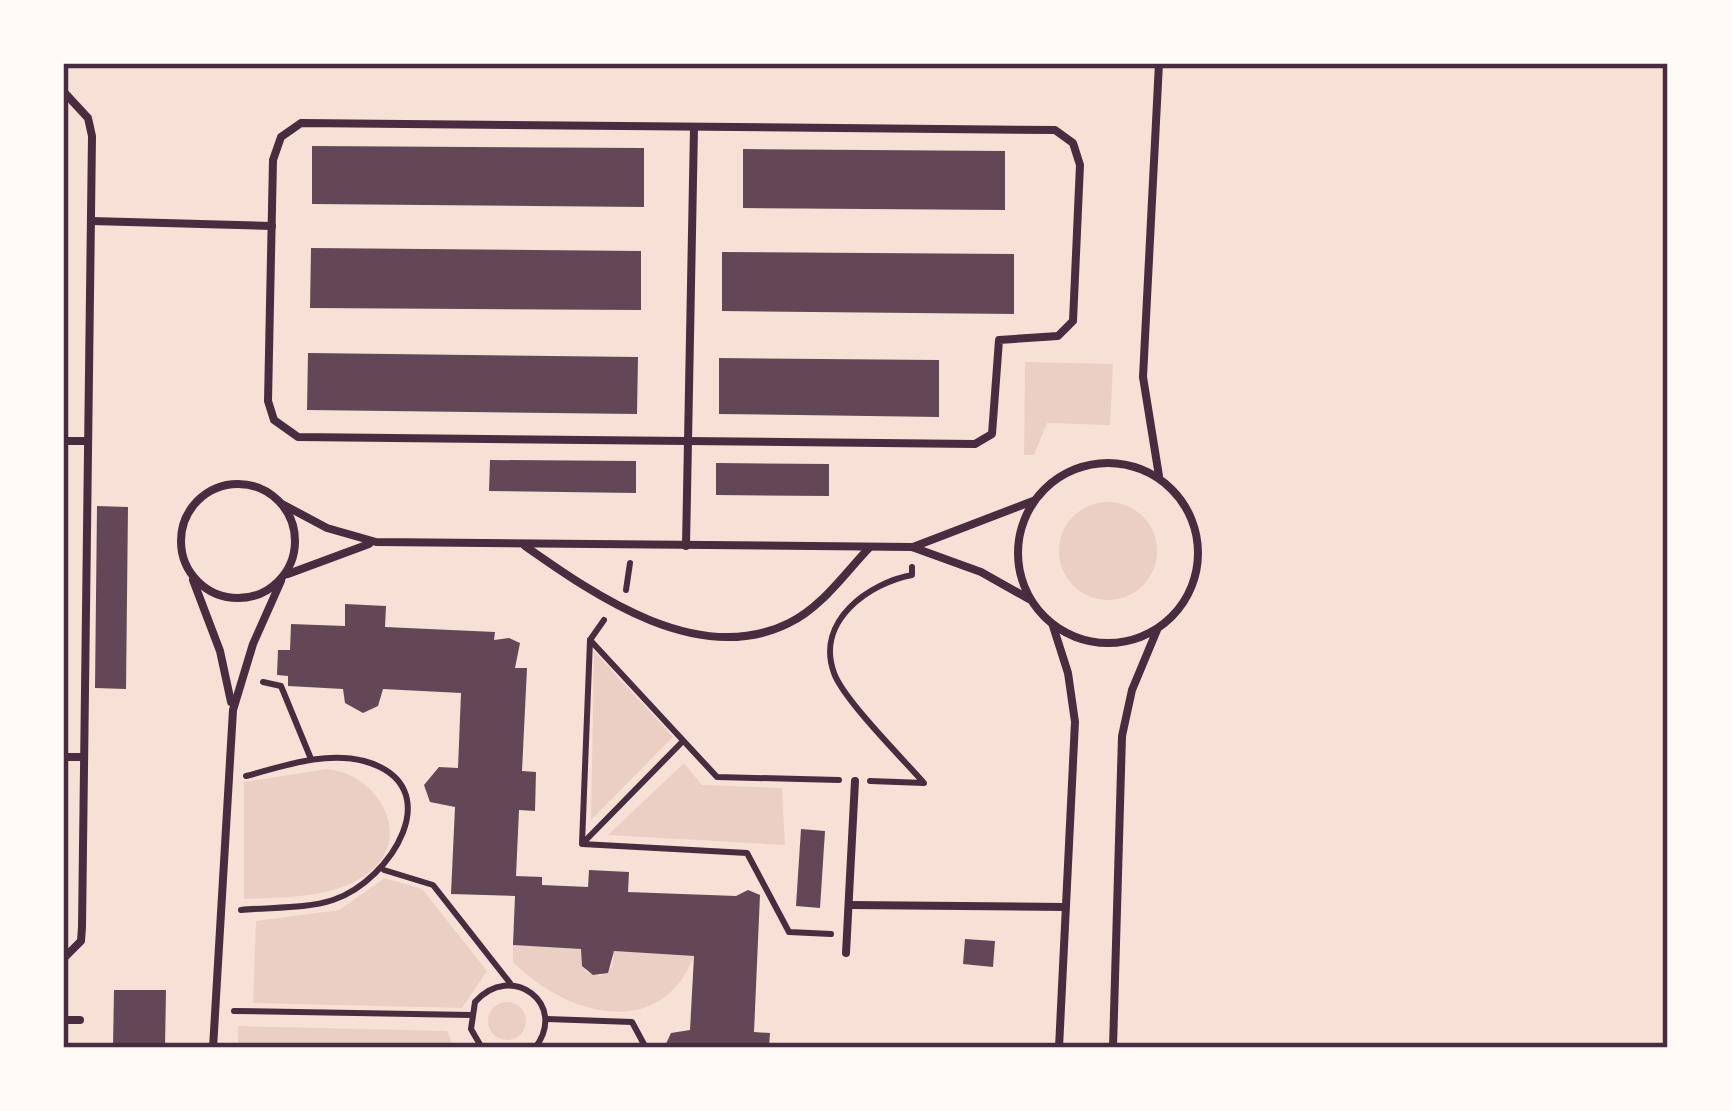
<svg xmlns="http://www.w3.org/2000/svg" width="1731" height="1111" viewBox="0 0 1731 1111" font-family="Karla,sans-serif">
<rect width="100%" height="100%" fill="#f7e1d7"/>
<g fill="#ebcfc5">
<path d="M 1025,362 L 1113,364 L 1110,425 L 1047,423 L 1034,455 L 1024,455 Z"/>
<circle cx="1108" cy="551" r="49"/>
<path d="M 594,651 L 673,737 L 591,820 Z"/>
<path d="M 684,763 L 702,785 L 782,788 L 785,845 L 608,835 Z"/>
<path d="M 327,769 C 380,774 417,841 364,876 C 330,899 283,897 244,899 L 244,782 Z"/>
<path d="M 385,878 L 422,889 L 487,971 L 462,1008 L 253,1003 L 256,921 L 339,910 Z"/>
<path d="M 513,945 L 581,949 L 586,972 L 600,976 L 612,967 L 614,951 L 694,956 C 660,1043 565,1015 513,962 Z"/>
<circle cx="507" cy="1021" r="19"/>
<path d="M 238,1026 L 447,1031 L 454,1048 L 238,1048 Z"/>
</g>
<g fill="#644757">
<path d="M 312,146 L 644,148 L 644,207 L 312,204 Z"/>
<path d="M 743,149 L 1005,151 L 1005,210 L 743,208 Z"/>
<path d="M 311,248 L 641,251 L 641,310 L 310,308 Z"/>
<path d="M 722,252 L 1014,254 L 1014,314 L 722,311 Z"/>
<path d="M 308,353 L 638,357 L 637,414 L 307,410 Z"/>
<path d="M 719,358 L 939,360 L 939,417 L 719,414 Z"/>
<path d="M 490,460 L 636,461 L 636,493 L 489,491 Z"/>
<path d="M 716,463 L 829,464 L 829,496 L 716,495 Z"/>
<path d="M 97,506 L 128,507 L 126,689 L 95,688 Z"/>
<path d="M 345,604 L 386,606 L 385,627 L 495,632 L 494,640 L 509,638 L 520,643 L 515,668 L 527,668 L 522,771 L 536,772 L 535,811 L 519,810 L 516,876 L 542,877 L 542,885 L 588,887 L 589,870 L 629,872 L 628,892 L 736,896 L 748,890 L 760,895 L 754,1032 L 770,1033 L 769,1048 L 664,1048 L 671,1033 L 690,1030 L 694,956 L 614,951 L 608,973 L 593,975 L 582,966 L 581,949 L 513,945 L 515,896 L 451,894 L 455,807 L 430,802 L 424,785 L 439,767 L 458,768 L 461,693 L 383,689 L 378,706 L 363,713 L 345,703 L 343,689 L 288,686 L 288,676 L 277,675 L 278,650 L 290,650 L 291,624 L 345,626 Z"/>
<path d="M 801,829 L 825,831 L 820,908 L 796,906 Z"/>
<path d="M 965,939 L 995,941 L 993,967 L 963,964 Z"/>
<path d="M 114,990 L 166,990 L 165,1048 L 113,1048 Z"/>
</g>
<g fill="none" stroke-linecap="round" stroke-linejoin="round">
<g stroke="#4a2c40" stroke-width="6">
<path d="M 626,590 L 630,563"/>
<path d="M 604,620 L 590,640 L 582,844 L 747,853 L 789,932 L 831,934"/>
<path d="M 590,640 L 717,777 L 839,780"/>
<path d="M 263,682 L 281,686 L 311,759"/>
<path d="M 870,781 L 924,783 C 903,759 843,699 834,673 C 815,621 869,583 912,575 L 912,567"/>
<path d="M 584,842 L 683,741"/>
<path d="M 384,870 L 433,885 L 510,983"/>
<path d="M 241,910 C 270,907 306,909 333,900 C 391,881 451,785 364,761 C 325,751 284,766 246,776"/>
<path d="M 234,1011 L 471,1015"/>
<path d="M 547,1019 L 632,1022 L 646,1048"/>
<path d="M 482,1048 L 471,1029 L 475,1002 C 511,961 569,1004 535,1048"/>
</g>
<g stroke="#4a2c40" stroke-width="8">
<path d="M 63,91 L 88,118 L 92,136 L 82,927 L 81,941 L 63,959"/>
<path d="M 301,123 L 1055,130 L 1073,143 L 1080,165 L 1073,321 L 1058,336 L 999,340 L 992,434 L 975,444 L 298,437 L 274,420 L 268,401 L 273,160 L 281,137 Z"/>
<path d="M 91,221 L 272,226"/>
<path d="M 63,441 L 88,441"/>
<circle cx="1108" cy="553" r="90"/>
<path d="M 1159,476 L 1143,377 L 1159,63"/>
<circle cx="238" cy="541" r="57"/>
<path d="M 282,504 L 327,528 L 376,542 L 912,547 L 981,572 L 1029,599"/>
<path d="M 525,546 C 596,596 699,668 789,623 C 821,608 845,573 869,548"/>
<path d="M 686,546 L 694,128"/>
<path d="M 913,547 L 1033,501"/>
<path d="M 288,574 L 369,544"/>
<path d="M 193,580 L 220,651 L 231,702"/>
<path d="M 1053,626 L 1068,673 L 1075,722 L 1059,1048"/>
<path d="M 63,757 L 84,757"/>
<path d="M 849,905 L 1065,907"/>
<path d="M 846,953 L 855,781"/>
<path d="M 63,1020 L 80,1020"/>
<path d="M 213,1048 L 233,710 L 253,644 L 281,581"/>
<path d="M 1113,1048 L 1122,736 L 1132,690 L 1157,630"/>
</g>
</g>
<rect width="1731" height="1111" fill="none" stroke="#fffaf5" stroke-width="132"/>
<rect x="66" y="66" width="1599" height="979" fill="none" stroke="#4a2c40" stroke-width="4.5"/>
</svg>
